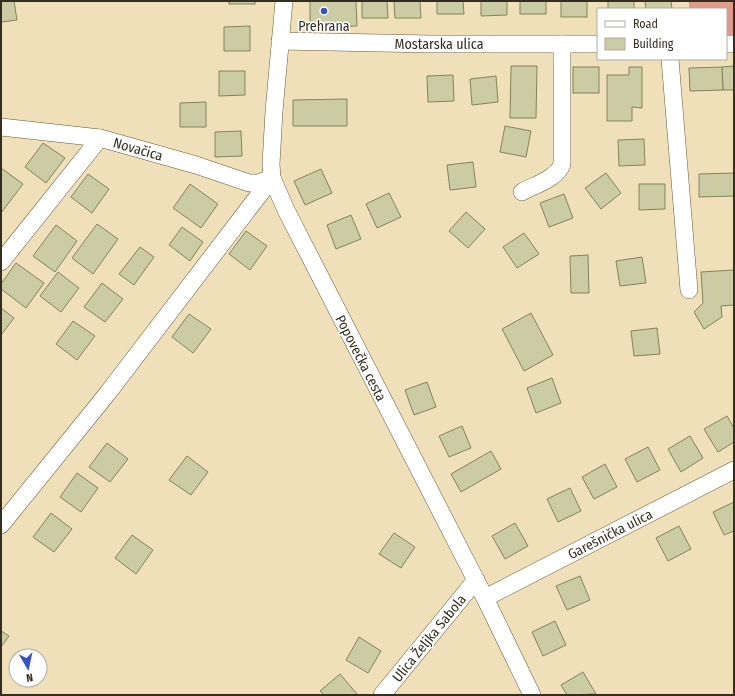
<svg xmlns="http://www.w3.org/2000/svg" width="735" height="696" viewBox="0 0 735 696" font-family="'Fira Sans Condensed',sans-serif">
<rect width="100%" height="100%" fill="#efe0b9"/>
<path fill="#e2998e" d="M 689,1 L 734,1 L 734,38 L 726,38 L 726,9 L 689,9 Z"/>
<g fill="#cbcca4" stroke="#82835d">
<path d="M 1,1 L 14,1 L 17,20 L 1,22 Z"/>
<rect x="229" y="1" width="26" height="3"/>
<path d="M 310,1 L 356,1 L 357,26 L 310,27 Z"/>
<path d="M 362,1 L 387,1 L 388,18 L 362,18 Z"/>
<path d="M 394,1 L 420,1 L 421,18 L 395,18 Z"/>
<path d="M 437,1 L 463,1 L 464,14 L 437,14 Z"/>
<path d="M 481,1 L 507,1 L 507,15 L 481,16 Z"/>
<rect x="520" y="1" width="26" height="13"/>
<rect x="561" y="1" width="26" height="16"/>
<rect x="608" y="1" width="26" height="8"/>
<path d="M 645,1 L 671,1 L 672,9 L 646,9 Z"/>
<path d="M 250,26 L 250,51 L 224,51 L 224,27 Z"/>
<path d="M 511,66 L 537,66 L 536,118 L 510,118 Z"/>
<path d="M 734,66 L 734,90 L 723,90 L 722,67 Z"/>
<rect x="573" y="67" width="26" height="26"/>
<path d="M 629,67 L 642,67 L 642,108 L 632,107 L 632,121 L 607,121 L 607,75 L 629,75 Z"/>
<path d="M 722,67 L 723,90 L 690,91 L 689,68 Z"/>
<path d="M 219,71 L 245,71 L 245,95 L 219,96 Z"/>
<path d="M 453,75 L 454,101 L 428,102 L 427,76 Z"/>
<path d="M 496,76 L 498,102 L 472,105 L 470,79 Z"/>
<path d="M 347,99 L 347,126 L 293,126 L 293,100 Z"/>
<path d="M 206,102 L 206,127 L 180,127 L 180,103 Z"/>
<path d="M 505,126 L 531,131 L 526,157 L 500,152 Z"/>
<path d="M 241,131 L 242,156 L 215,157 L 215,132 Z"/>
<path d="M 644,139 L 645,165 L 619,166 L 618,140 Z"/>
<path d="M 43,143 L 65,158 L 46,183 L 25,167 Z"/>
<path d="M 473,162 L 476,187 L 450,190 L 447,165 Z"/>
<path d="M 1,168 L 23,184 L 1,213 Z"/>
<path d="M 321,169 L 332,193 L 305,205 L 294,181 Z"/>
<path d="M 606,173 L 621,193 L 601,209 L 585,188 Z"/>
<path d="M 734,173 L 734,196 L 699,197 L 699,174 Z"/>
<path d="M 88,174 L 109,189 L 92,213 L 71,197 Z"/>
<path d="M 190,184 L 218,204 L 201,228 L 173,208 Z"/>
<path d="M 639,184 L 665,184 L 665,209 L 639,210 Z"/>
<path d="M 389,193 L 401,217 L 377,228 L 366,204 Z"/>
<path d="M 564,194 L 573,218 L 549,227 L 540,203 Z"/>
<path d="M 466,212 L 485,229 L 468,248 L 449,231 Z"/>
<path d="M 351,215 L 361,239 L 336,249 L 327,225 Z"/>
<path d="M 97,224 L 118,239 L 93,274 L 72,258 Z"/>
<path d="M 56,225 L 77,241 L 55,272 L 33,256 Z"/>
<path d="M 182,227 L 203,242 L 190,261 L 169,245 Z"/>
<path d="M 246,231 L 267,246 L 250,270 L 229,254 Z"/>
<path d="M 524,233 L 539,254 L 517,268 L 503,247 Z"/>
<path d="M 140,247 L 154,257 L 134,285 L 119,274 Z"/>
<path d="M 588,255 L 589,293 L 571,293 L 570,256 Z"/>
<path d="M 642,257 L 646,283 L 620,286 L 616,261 Z"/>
<path d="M 16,263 L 44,283 L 26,308 L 1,289 L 1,284 Z"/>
<path d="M 734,270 L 734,305 L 721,306 L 722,317 L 704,329 L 694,312 L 703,303 L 701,272 Z"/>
<path d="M 58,272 L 79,288 L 61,312 L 40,296 Z"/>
<path d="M 102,283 L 123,299 L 105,322 L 84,307 Z"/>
<path d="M 1,308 L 14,318 L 1,335 Z"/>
<path d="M 531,313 L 553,355 L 524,371 L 502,329 Z"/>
<path d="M 189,314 L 211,329 L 193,353 L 172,337 Z"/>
<path d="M 73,321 L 95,336 L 77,360 L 56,344 Z"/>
<path d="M 657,328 L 660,354 L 634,356 L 631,331 Z"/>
<path d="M 552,378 L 561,403 L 536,413 L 527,388 Z"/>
<path d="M 427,382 L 436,407 L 414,415 L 405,390 Z"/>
<path d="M 727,416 L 734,428 L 734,442 L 718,452 L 704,429 Z"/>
<path d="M 462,426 L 471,448 L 449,457 L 439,436 Z"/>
<path d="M 690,436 L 703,458 L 681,472 L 668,449 Z"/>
<path d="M 107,443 L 128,459 L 110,482 L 89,467 Z"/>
<path d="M 648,447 L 660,470 L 637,482 L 625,459 Z"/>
<path d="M 491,451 L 501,469 L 461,492 L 451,474 Z"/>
<path d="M 187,456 L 208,472 L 191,495 L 169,480 Z"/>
<path d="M 605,464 L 617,487 L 594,499 L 582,477 Z"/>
<path d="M 77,473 L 98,488 L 81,512 L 60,497 Z"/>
<path d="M 570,488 L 581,511 L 558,522 L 547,499 Z"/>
<path d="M 734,502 L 734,531 L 724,535 L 713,512 Z"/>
<path d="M 51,513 L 72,529 L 54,552 L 33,537 Z"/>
<path d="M 515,523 L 528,546 L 505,559 L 492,536 Z"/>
<path d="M 679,526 L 691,549 L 668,561 L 656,538 Z"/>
<path d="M 394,533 L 415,547 L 401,568 L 379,554 Z"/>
<path d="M 132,535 L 153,550 L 136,574 L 115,558 Z"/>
<path d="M 580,576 L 590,600 L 567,610 L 556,586 Z"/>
<path d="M 555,621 L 566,645 L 543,656 L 532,632 Z"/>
<path d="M 1,631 L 9,636 L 1,647 Z"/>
<path d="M 359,637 L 381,651 L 368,673 L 346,660 Z"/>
<path d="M 583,672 L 596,694 L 567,695 L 561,685 Z"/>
<path d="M 340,674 L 357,694 L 356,695 L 324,695 L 320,691 Z"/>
</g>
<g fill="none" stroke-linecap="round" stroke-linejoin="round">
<g stroke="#675936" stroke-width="18">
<g id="street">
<path d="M 284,1 L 274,111 L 271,164 L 272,178 L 286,210 L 485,598 L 532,695"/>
<path d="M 280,41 L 431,44 L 598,44"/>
<path d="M 726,44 L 734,44"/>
<path d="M 670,59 L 689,290"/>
<path d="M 1,127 L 100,138 L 196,165 L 249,183 L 259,183 L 272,178"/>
<path d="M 522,192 C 534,185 557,179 562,164 L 562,44"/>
<path d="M 1,262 L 100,138"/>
<path d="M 1,525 L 107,394 L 272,178"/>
<path d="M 485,598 L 734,470"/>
<path d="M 382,695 L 476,580"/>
</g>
</g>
<use href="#street" stroke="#fff" stroke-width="17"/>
</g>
<circle fill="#3851c3" stroke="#fff" stroke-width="1.5" cx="324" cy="11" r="4"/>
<g text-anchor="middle" stroke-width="3" stroke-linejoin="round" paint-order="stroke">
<g font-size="14" fill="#342e1f" stroke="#fff">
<text x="324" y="31">Prehrana</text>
</g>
<g font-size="14" fill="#342e1f" stroke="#fff">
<text x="439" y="49">Mostarska ulica</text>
<text transform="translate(138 149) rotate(16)" y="5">Novačica</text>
<text transform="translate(361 358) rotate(63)" y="5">Popovečka cesta</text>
<text transform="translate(610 534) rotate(-27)" y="5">Garešnička ulica</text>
<text transform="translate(429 638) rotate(-51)" y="5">Ulica Željka Sabola</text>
</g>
</g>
<rect width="735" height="696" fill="none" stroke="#342e1f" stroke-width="4"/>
<rect x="597" y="8" width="130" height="52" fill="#ffffff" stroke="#aeaba5"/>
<rect x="605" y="21" width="20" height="6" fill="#ffffff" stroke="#aeaba5"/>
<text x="633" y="28" font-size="12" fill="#342e1f">Road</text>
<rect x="605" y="38" width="20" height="12" fill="#cbcca4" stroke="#aeaba5"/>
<text x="633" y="48" font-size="12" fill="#342e1f">Building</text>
<g transform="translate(28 668) rotate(171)"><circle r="19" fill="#ffffff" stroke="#aeaba5"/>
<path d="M0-3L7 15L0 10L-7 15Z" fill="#3851c3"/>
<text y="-6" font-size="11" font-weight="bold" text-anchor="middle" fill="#342e1f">N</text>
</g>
</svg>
